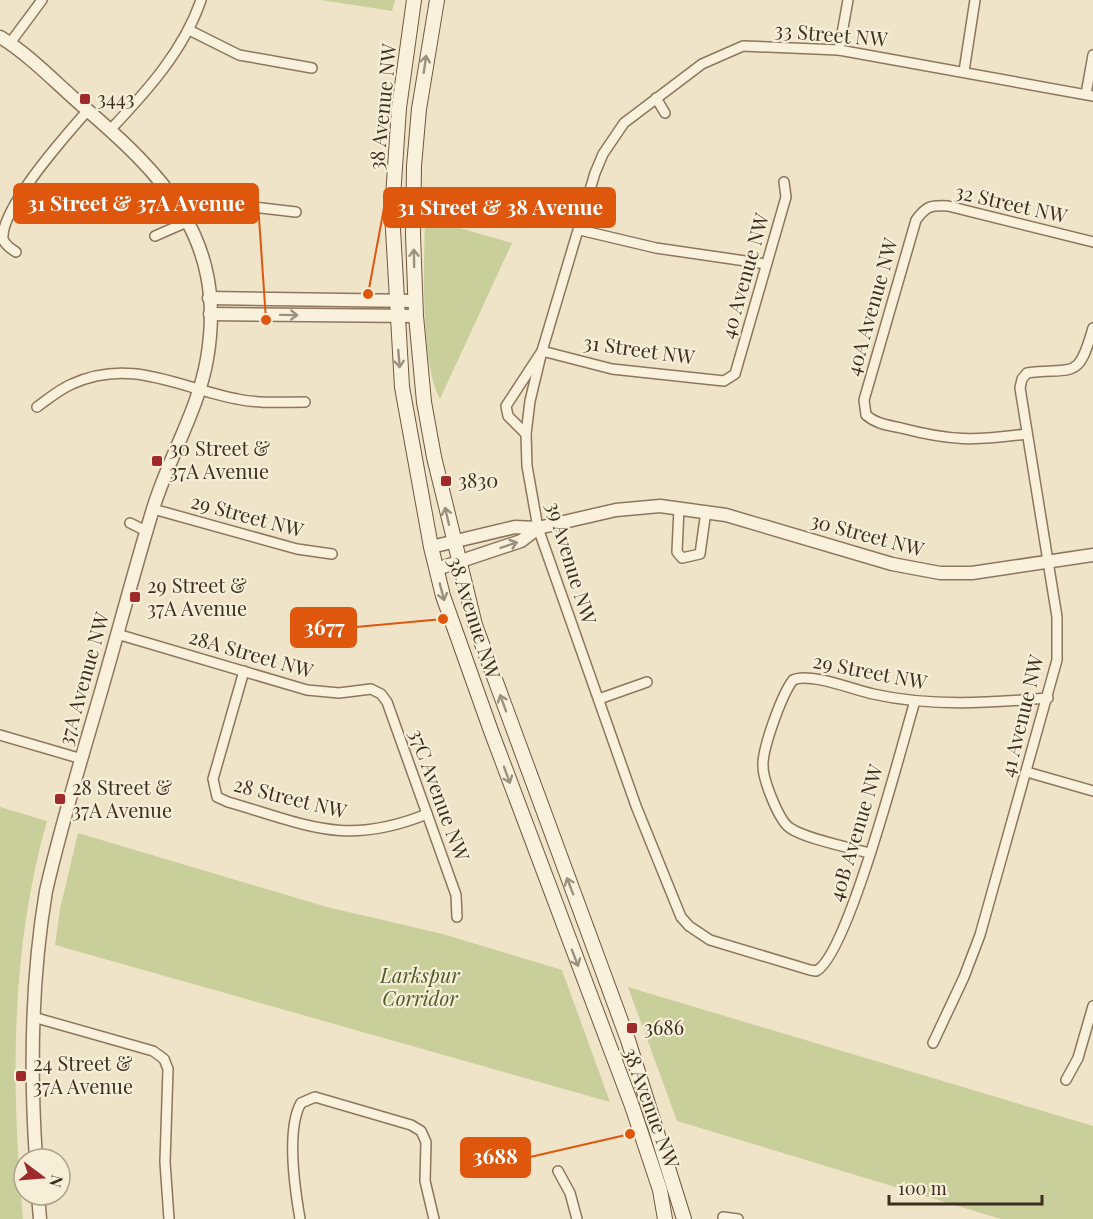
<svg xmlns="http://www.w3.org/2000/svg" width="1093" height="1219" viewBox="0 0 1093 1219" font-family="'Playfair Display',serif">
<rect width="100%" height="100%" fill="#f0e4c8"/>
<g fill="#c9cf9b">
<path d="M 321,0 L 395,0 L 392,11 Z"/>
<path d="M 425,218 L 512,243 L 440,399 C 420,362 424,263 425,218 Z"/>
<path d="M 0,807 L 47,821 C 10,951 11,1086 23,1219 L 0,1219 Z"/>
<path d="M 78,833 L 327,907 L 443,934 L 562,970 L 610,1102 L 55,945 L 60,909 Z"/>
<path d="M 628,987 L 1093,1126 L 1093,1219 L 1001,1219 L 677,1121 Z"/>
</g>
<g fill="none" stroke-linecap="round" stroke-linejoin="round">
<g stroke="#8d765c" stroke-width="12">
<g id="minor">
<path d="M 189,30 L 239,55 L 312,68"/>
<path d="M 10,43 L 42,0"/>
<path d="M 839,50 L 848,0"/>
<path d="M 964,71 L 975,0"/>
<path d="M 1086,94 L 1093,55"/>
<path d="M 656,98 L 665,113"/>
<path d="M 111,129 C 147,91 184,50 201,0"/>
<path d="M 580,230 L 656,248 L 766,264"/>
<path d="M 155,236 L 212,211 L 244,206 L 296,212"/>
<path d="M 16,252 C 11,249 5,245 3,239 C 0,208 68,133 88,110"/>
<path d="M 37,407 C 48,399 60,389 72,384 C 132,357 179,388 237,399 C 259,404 283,402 305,402"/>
<path d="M 526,434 L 508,416 L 506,406 L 542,351 L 612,369 L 724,381 L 735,374 L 786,197 L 784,182"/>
<path d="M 1026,434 C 974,441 951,441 901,428 C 888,425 876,424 866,415 L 864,400 L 916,220 C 926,206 931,205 948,206 L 1093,242"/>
<path d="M 679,508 L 677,552 L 682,558 L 700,554 L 706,511"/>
<path d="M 153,509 L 297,549 L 332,554"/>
<path d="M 130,523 L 146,531"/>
<path d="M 117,634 L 307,690 L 339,693 L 371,689 L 381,694 L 387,702 L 456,895 L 457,917"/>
<path d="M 244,671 L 213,779 L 217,797 L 228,802 C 308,825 345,847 427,814"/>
<path d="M 599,699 L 647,682"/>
<path d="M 915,701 C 902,744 848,956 816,971 L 810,970 L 710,940 L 689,926 L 681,917 L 636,806 L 538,528 L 527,466 L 526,434 L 530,401 L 542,351 L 595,173 L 603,154 L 624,123 L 702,64 L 743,46 L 839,50 L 1093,96"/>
<path d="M 0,735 L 82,759"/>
<path d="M 1027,772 L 1093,791"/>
<path d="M 869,853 C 848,847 806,839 790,828 C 779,821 763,780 763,766 C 762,749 782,694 793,680 C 810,672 854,690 873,694 C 931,707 989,703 1048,698"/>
<path d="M 33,1017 L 153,1051 L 164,1059 L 168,1069 L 165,1162 L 169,1219"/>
<path d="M 933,1043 L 964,977 L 980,935 L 1057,660 L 1057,617 L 1020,388 L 1022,379 L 1027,373 C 1075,367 1078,381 1093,328"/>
<path d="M 1066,1080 L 1078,1058 L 1093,1006"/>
<path d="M 558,1171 L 570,1193 L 577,1219"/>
<path d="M 723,1217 L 738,1219"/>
<path d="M 300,1219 C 295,1190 286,1129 301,1103 L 315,1097 L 411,1125 L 421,1131 L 426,1142 L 425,1181 L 434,1219"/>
</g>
</g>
<g stroke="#8d765c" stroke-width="15">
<g id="tertiary">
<path d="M 0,37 C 28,54 53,80 78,102 C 162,174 228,237 207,359 C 198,411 168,459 153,509 C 134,571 118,633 100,695 C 81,760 61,825 46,891 C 31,980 30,1070 36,1159"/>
<path d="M 209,298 L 415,301"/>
<path d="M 210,314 L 416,316"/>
<path d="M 431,547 L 515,527 L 538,528 L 616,510 L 660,506 L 726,515 L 892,564 L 940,573 L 972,573 L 1093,555"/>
<path d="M 437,569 L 521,541 L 538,528"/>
<path d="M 38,1195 L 40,1219"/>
</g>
</g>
<g stroke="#6f573f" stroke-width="16">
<g id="secondary">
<path d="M 414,0 L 399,108 L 392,212 L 402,387 L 431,547 L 443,596 L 491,731 L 632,1106 L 660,1190 L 665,1219"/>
<path d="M 437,0 L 419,109 L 414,166 L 413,235 L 416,316 L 424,402 L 434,457 L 475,625 L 628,1040 L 684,1219"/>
</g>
</g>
<use href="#minor" stroke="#faf1dc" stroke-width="9"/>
<use href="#tertiary" stroke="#faf1dc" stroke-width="12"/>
<use href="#secondary" stroke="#faf1dc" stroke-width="14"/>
</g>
<defs><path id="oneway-shaft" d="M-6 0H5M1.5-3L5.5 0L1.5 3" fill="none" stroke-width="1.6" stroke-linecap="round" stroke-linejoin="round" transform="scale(1.5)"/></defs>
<g stroke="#9c907e">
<use href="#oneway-shaft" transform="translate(425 64) rotate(-82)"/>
<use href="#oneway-shaft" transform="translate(414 258) rotate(-91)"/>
<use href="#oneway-shaft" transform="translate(289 315) rotate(1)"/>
<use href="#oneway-shaft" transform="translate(399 359) rotate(85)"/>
<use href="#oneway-shaft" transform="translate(447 516) rotate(-103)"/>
<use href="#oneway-shaft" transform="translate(509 545) rotate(-19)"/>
<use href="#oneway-shaft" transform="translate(442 592) rotate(75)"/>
<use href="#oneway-shaft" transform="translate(503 703) rotate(-110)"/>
<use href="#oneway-shaft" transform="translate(507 775) rotate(70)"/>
<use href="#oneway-shaft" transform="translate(570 886) rotate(-111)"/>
<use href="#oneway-shaft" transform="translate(575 958) rotate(69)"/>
</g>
<g fill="#9e2a2b" stroke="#f7eed8" stroke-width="2">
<rect x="79" y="93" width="12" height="12" rx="3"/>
<rect x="151" y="455" width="12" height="12" rx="3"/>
<rect x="440" y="475" width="12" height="12" rx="3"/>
<rect x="129" y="591" width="12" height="12" rx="3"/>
<rect x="54" y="793" width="12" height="12" rx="3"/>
<rect x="626" y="1022" width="12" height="12" rx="3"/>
<rect x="15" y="1070" width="12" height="12" rx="3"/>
</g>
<g text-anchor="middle" stroke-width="4.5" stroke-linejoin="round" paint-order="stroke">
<g font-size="20" fill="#3d2e20" stroke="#f7eed8">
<text transform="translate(831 35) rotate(5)" y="7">33 Street NW</text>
<text transform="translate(383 107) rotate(-84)" y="7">38 Avenue NW</text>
<text transform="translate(1011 204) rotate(13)" y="7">32 Street NW</text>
<text transform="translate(745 276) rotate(-74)" y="7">40 Avenue NW</text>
<text transform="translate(872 307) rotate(-74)" y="7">40A Avenue NW</text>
<text transform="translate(639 350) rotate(8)" y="7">31 Street NW</text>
<text transform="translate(247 516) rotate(15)" y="7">29 Street NW</text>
<text transform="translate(867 535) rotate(15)" y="7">30 Street NW</text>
<text transform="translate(571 563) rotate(73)" y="7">39 Avenue NW</text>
<text transform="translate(474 618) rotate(72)" y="7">38 Avenue NW</text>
<text transform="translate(251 654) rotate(16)" y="7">28A Street NW</text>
<text transform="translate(870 672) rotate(11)" y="7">29 Street NW</text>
<text transform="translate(84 679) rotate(-74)" y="7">37A Avenue NW</text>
<text transform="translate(1022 716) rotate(-76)" y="7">41 Avenue NW</text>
<text transform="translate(439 795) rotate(70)" y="7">37C Avenue NW</text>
<text transform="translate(290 798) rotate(14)" y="7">28 Street NW</text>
<text transform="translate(856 833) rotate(-73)" y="7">40B Avenue NW</text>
<text transform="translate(651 1108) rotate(70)" y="7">38 Avenue NW</text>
</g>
<g font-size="20" fill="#3d2e20" stroke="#f7eed8" text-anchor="start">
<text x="97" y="106">3443</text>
<text x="169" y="456">30 Street &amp;<tspan x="169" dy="23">37A Avenue</tspan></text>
<text x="458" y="488">3830</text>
<text x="147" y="593">29 Street &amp;<tspan x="147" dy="23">37A Avenue</tspan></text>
<text x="72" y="795">28 Street &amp;<tspan x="72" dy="23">37A Avenue</tspan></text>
<text x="644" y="1035">3686</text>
<text x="33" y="1071">24 Street &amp;<tspan x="33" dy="23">37A Avenue</tspan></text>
</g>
<g font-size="20" font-style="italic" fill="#4d5a26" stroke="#f7eed8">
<text x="420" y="983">Larkspur<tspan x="420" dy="23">Corridor</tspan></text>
</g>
</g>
<path fill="none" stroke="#df570d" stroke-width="2" d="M266 320L258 203M368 294L384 208M443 619L356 627M630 1134L530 1157"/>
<g fill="#df570d" stroke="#f7eed8" stroke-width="2">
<circle cx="266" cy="320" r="6"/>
<circle cx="368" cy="294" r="6"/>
<circle cx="443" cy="619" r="6"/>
<circle cx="630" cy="1134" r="6"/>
</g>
<g fill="#df570d" stroke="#df570d" stroke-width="2">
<rect x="14" y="184" width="244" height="39" rx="6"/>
<rect x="384" y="188" width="231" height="39" rx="6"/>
<rect x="291" y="608" width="65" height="39" rx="6"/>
<rect x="461" y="1138" width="69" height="39" rx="6"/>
</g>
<g font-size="21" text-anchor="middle" font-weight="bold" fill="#fff">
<text x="136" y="211">31 Street &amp; 37A Avenue</text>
<text x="500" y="215">31 Street &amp; 38 Avenue</text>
<text x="324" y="635">3677</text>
<text x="495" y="1164">3688</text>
</g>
<g transform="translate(42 1177) rotate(106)"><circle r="28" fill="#f7eed8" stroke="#ada18e" stroke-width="1.5"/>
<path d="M0-4.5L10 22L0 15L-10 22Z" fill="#9e2a2b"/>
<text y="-9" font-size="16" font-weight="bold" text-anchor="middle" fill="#3d2e20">N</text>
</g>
<path d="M889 1195v9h153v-9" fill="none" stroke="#3d2e20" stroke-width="3"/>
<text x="898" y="1195" font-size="18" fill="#3d2e20" stroke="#f7eed8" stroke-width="4.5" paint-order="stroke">100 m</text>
</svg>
